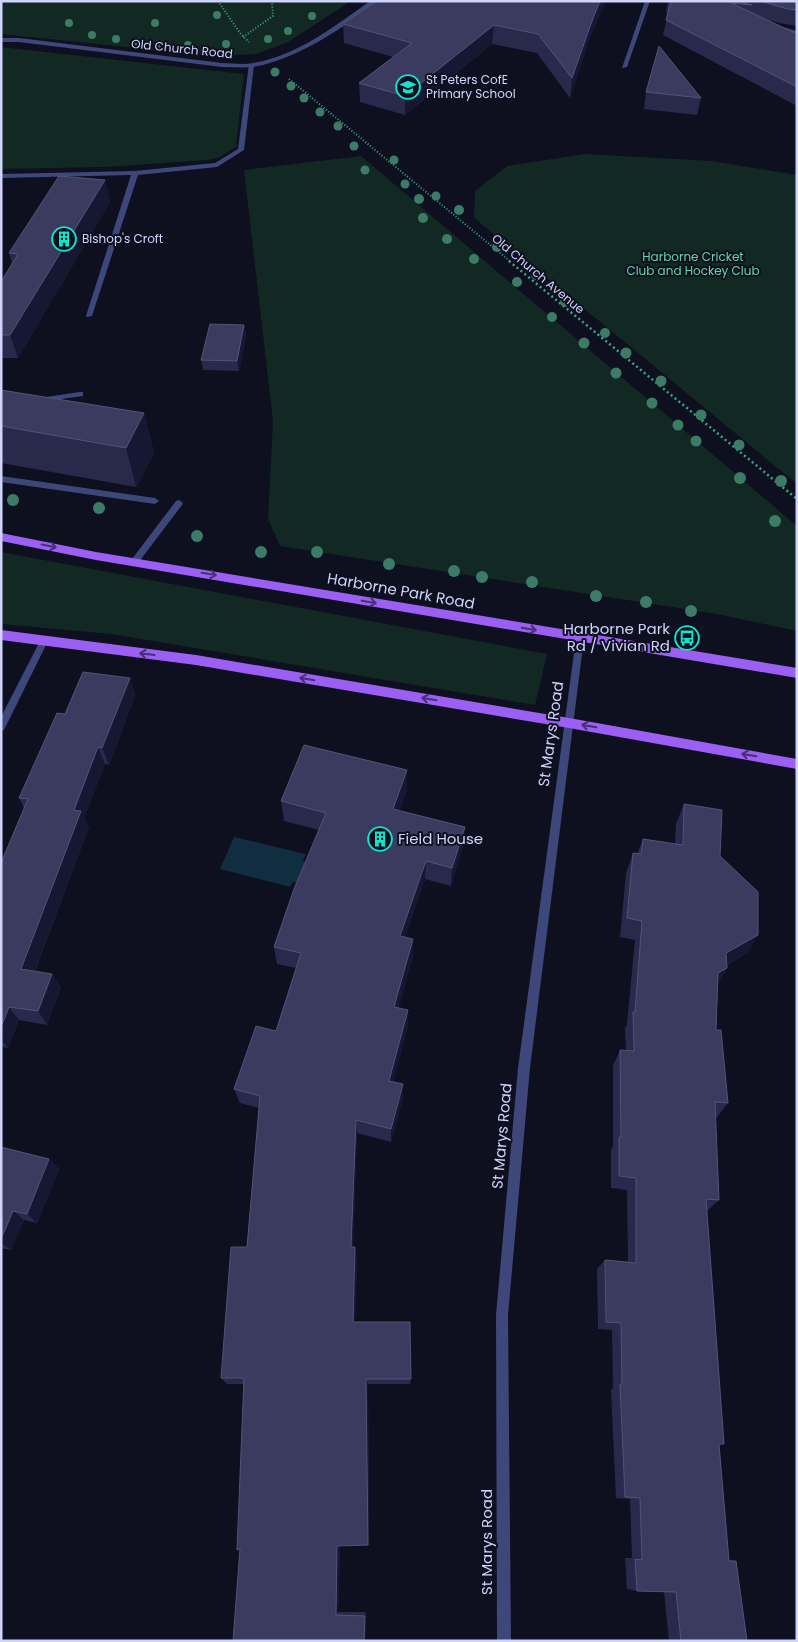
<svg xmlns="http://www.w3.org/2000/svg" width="798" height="1642" viewBox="0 0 798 1642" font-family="Poppins,sans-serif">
<rect width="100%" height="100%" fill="#0e0f1f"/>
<g fill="#122823">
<path d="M 1,1 L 351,1 L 288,42 L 256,54 L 213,56 L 1,34 Z"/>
<path d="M 1,47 L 244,74 L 236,147 L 218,158 L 207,160 L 106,167 L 1,169 Z"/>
<path d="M 585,154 L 712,161 L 797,175 L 797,484 L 474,218 L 475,191 L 507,166 Z"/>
<path d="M 361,156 L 797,526 L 797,631 L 717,614 L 280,546 L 268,519 L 273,421 L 244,170 Z"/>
<path d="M 1,552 L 547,654 L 535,705 L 111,634 L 1,624 Z"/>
</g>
<path fill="#112d40" d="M 234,837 L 306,854 L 303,860 L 309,867 L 297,883 L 293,882 L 290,887 L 220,869 Z"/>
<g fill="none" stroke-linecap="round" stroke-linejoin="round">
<g stroke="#37a889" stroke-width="2" stroke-dasharray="1 2" stroke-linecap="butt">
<path d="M 218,1 L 240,33 L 249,42"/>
<path d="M 243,37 L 273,16 L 272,1"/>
<path d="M 289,79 L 511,262"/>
</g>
<path stroke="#37a889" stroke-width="2.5" stroke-dasharray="2 3" stroke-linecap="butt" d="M 509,261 L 797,499"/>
<g fill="#3d477a" fill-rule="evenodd">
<path d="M 249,64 L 254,65 L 244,150 L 217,167 L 138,175 L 92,316 L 87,317 L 86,316 L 131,175 L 1,178 L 1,174 L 135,171 L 215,163 L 238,149 Z"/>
<path d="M 1,476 L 155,498 L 159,501 L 155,504 L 1,482 Z"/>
<path d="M 179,500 L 183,503 L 182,505 L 138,563 L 132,563 L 132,559 L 176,501 Z"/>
</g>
<g fill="#3d477a" fill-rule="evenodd">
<path d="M 370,1 L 376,1 C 345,28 295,60 253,67 C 243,68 232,67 222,67 L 19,42 L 1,42 L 1,38 L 19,38 L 222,63 C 232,63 243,65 253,63 C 297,56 335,26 370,1 Z"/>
<path d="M 645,1 L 650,1 L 627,67 L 622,68 Z"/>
<path d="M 772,24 L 797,31 L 797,35 L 772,26 Z"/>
<path d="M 80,392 L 83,392 L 83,396 L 39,402 L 35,400 L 39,398 Z"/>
<path d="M 44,638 L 48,641 L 4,730 L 1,731 L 1,717 L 40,641 Z"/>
</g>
<path fill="#3d477a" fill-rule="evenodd" d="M 580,635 L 584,638 L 530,1068 L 508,1315 L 511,1641 L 497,1641 L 496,1315 L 518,1068 L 576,638 Z"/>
<g fill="#9c5ff3" fill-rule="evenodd">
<path d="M 1,533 L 96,552 L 797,668 L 797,678 L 96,560 L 1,541 Z"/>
<path d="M 1,630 L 196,655 L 569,718 L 797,759 L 797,769 L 569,728 L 196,665 L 1,640 Z"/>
</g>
</g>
<g fill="#3c7c66">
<circle cx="217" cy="15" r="4"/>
<circle cx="312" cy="16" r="4"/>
<circle cx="69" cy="23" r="4"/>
<circle cx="155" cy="23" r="4"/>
<circle cx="288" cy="31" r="4"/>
<circle cx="92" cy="35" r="4"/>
<circle cx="116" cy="39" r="4"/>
<circle cx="268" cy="39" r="4"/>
<circle cx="137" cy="42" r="4"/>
<circle cx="159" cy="44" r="4"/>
<circle cx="226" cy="44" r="4"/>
<circle cx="188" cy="45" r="4"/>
<circle cx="275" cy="72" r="4.5"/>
<circle cx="291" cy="86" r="4.5"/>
<circle cx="304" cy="98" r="4.5"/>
<circle cx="320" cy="112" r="4.5"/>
<circle cx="338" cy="126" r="4.5"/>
<circle cx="354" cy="146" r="4.5"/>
<circle cx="394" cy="160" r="4.5"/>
<circle cx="365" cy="170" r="4.5"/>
<circle cx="405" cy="184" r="4.5"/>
<circle cx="436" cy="196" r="4.5"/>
<circle cx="419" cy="199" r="5"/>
<circle cx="459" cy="210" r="5"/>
<circle cx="423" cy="218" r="5"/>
<circle cx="447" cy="239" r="5"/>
<circle cx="497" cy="247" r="5"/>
<circle cx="474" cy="259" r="5"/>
<circle cx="536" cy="275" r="5"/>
<circle cx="517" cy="282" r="5"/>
<circle cx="565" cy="302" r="5"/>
<circle cx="552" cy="317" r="5"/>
<circle cx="605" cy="333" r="5"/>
<circle cx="584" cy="343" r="5.5"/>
<circle cx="626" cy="353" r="5.5"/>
<circle cx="616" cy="373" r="5.5"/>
<circle cx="661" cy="381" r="5.5"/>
<circle cx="652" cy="403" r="5.5"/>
<circle cx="701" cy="415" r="5.5"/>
<circle cx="678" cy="425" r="5.5"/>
<circle cx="696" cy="441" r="5.5"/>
<circle cx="739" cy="445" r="5.5"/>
<circle cx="740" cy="478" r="6"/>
<circle cx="781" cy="481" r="6"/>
<circle cx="13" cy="500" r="6"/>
<circle cx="99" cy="508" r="6"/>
<circle cx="775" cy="521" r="6"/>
<circle cx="197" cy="536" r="6"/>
<circle cx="261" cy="552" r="6"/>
<circle cx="317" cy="552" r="6"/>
<circle cx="389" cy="564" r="6"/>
<circle cx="454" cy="571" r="6"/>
<circle cx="482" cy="577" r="6"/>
<circle cx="532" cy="582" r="6"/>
<circle cx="596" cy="596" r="6"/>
<circle cx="646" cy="602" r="6"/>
<circle cx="691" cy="611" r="6"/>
</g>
<g fill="#29294b">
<path d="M 377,1 L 606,1 L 589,40 L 570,98 L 537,53 L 492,44 L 405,115 L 360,102 L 359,83 L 393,57 L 344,43 L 343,24 Z"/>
<path d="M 668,1 L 797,1 L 797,26 L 784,24 L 764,19 L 797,34 L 797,106 L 663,35 L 668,13 L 666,12 Z"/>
<path d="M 646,92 L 701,98 L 697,115 L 644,109 Z"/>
<path d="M 105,180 L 110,202 L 18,358 L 1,358 L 1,282 L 12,263 L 9,253 Z"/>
<path d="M 244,325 L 246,335 L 239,371 L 203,370 L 201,360 Z"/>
<path d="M 1,390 L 144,413 L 154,453 L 136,487 L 1,463 Z"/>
<path d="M 130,678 L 135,696 L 109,765 L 105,764 L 84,818 L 89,827 L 35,971 L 52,974 L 61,988 L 47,1025 L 19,1020 L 8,1048 L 1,1047 L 1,863 L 24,808 L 19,798 L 65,714 Z"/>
<path d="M 407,770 L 407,790 L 399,811 L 465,827 L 463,846 L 451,886 L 425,879 L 405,937 L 413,939 L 413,956 L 398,1008 L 408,1010 L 408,1026 L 393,1082 L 403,1084 L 403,1098 L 391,1142 L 357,1133 L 353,1247 L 357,1256 L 355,1322 L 411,1379 L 410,1384 L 368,1384 L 369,1545 L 340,1546 L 338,1612 L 366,1612 L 366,1641 L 233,1641 L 240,1549 L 244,1384 L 227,1384 L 221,1378 L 247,1247 L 259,1108 L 240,1103 L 234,1089 L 276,1031 L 296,968 L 277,964 L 274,947 L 319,830 L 284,821 L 281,801 Z"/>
<path d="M 684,804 L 720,856 L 758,935 L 747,953 L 727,965 L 727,968 L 718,984 L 716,1030 L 728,1103 L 717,1117 L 715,1117 L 719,1200 L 707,1211 L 724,1444 L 719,1445 L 729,1560 L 736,1561 L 747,1641 L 669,1641 L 664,1592 L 637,1591 L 627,1589 L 625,1558 L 632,1558 L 630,1499 L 616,1498 L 611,1390 L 613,1388 L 612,1330 L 598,1329 L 597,1269 L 605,1260 L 628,1262 L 627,1190 L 611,1188 L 611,1150 L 613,1146 L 613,1066 L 620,1050 L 626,1051 L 625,1029 L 627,1024 L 635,940 L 620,937 L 626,873 L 633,853 L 637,854 L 643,839 L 675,844 L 676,824 Z"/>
<path d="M 1,1147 L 49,1159 L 59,1169 L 37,1223 L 24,1220 L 11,1250 L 1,1248 Z"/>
</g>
<g fill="#161732">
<path d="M 600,1 L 606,1 L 589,40 L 570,98 L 572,78 L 592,21 Z"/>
<path d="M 494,25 L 492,44 L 405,115 L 405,96 Z"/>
<path d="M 105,180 L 110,202 L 18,358 L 10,335 Z"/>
<path d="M 244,325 L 246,335 L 239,371 L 237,361 Z"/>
<path d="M 144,413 L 154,453 L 136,487 L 126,448 Z"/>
<path d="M 130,678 L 135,696 L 109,765 L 102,748 Z"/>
<path d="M 98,747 L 105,764 L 84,818 L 89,827 L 30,983 L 21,969 L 74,810 Z"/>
<path d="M 407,770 L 407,790 L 393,829 L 393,809 Z"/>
<path d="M 465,827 L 463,846 L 451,886 L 452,868 Z"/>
<path d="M 426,861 L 425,879 L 400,953 L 400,936 Z"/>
<path d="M 758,935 L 747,953 L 716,971 L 726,953 Z"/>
<path d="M 413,939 L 413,956 L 395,1023 L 394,1007 Z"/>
<path d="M 727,968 L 717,986 L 718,973 Z"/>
<path d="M 52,974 L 61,988 L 47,1025 L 38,1011 Z"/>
<path d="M 9,1007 L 19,1020 L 8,1048 L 1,1039 L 1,1027 Z"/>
<path d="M 408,1010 L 408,1026 L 390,1095 L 389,1081 Z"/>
<path d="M 403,1084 L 403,1098 L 391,1142 L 391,1129 Z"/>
<path d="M 356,1120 L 357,1133 L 353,1256 L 351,1247 Z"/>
<path d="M 49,1159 L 59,1169 L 37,1223 L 27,1214 Z"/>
<path d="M 13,1211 L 24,1220 L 11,1250 L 1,1243 L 1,1239 Z"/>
<path d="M 355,1247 L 357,1256 L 355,1329 L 353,1322 Z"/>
<path d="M 366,1379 L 368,1384 L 369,1545 L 368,1545 Z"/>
<path d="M 340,1545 L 338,1612 L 336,1615 L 337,1546 Z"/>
<path d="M 366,1612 L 366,1641 L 364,1641 L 365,1616 Z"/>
</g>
<g fill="#3a3b5e" stroke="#525377">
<path d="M 377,1 L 600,1 L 592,21 L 572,78 L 538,34 L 494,25 L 405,96 L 359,83 L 412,43 L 343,24 Z"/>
<path d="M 671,1 L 737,1 L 752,5 L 731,3 L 797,34 L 797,87 L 666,20 Z"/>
<path d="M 760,1 L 797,1 L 797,10 L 788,9 Z"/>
<path d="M 659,46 L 701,98 L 646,92 Z"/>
<path d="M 59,176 L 105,180 L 10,335 L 1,335 L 1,282 L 18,254 L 9,253 Z"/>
<path d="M 210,324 L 244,325 L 237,361 L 201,360 Z"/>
<path d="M 1,390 L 144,413 L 126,448 L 1,426 Z"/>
<path d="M 83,672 L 130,678 L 102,748 L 98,747 L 74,810 L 81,811 L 21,969 L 52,974 L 38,1011 L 9,1007 L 1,1027 L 1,863 L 28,799 L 19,798 L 57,713 L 65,714 Z"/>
<path d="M 304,745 L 407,770 L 393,809 L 465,827 L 452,868 L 426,861 L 400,936 L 413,939 L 394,1007 L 408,1010 L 389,1081 L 403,1084 L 391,1129 L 356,1120 L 351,1247 L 355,1247 L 353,1322 L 410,1322 L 411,1379 L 366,1379 L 368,1545 L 337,1546 L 336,1615 L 365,1616 L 364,1641 L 233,1641 L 240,1549 L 237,1550 L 244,1378 L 221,1378 L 231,1247 L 247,1247 L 260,1096 L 234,1089 L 256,1026 L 276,1031 L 301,953 L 274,947 L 294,889 L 326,813 L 281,801 Z"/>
<path d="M 684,804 L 722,810 L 720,856 L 758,892 L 758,935 L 726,953 L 727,968 L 718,973 L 716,1030 L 721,1030 L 728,1103 L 715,1102 L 719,1200 L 706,1199 L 724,1444 L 719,1444 L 729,1561 L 736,1561 L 747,1641 L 681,1641 L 676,1592 L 637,1591 L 635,1559 L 642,1560 L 640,1498 L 625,1497 L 620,1384 L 622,1384 L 621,1323 L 606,1322 L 605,1260 L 636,1263 L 636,1178 L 619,1176 L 619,1137 L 621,1137 L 620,1050 L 634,1051 L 633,1012 L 635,1012 L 642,921 L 627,918 L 633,853 L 641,854 L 643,839 L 683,845 Z"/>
<path d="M 1,1147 L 49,1159 L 27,1214 L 13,1211 L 1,1239 Z"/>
</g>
<defs><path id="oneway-shaft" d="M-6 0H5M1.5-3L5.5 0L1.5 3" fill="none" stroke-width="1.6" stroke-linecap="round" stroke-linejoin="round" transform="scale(1.25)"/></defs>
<g stroke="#472f74">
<use href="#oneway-shaft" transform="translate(49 546) rotate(11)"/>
<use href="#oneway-shaft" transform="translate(209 574) rotate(10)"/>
<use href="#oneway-shaft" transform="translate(369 602) rotate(10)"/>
<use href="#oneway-shaft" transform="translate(529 629) rotate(10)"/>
<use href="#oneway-shaft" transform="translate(147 654) rotate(-173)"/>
<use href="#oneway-shaft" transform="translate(307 679) rotate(-170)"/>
<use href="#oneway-shaft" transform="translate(429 699) rotate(-171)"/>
<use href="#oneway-shaft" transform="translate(589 726) rotate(-170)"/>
<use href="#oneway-shaft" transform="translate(749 755) rotate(-170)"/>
</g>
<defs>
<g id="school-ring" transform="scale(1.25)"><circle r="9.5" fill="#0e0f1f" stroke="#12e5ce" stroke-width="1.5"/><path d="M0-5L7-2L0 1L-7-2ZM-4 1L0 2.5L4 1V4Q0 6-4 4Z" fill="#12e5ce"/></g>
<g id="building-ring" transform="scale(1.25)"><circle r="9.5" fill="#0e0f1f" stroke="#12e5ce" stroke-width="1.5"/><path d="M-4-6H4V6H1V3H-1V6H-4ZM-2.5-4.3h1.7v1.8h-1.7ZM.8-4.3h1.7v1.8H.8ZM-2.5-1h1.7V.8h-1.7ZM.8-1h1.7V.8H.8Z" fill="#12e5ce"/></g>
<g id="bus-ring" transform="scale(1.25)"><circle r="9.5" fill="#0e0f1f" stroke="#12e5ce" stroke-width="1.5"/><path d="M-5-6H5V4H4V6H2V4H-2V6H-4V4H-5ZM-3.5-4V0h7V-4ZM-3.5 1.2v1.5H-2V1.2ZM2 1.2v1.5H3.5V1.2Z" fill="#12e5ce"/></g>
</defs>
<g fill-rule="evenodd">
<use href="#school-ring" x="408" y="87"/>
<use href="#building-ring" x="64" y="239"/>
<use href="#bus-ring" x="687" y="638"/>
<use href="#building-ring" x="380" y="839"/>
</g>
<g text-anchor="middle" stroke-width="4" stroke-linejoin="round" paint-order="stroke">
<g font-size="12" fill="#cfd4fb" stroke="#0e0f1f">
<text transform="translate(182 49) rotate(6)" y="4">Old Church Road</text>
<text transform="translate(538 274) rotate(40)" y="4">Old Church Avenue</text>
</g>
<g font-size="12" fill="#cfd4fb" stroke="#0e0f1f" text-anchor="start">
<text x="426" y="84">St Peters CofE<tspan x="426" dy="14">Primary School</tspan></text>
<text x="82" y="243">Bishop's Croft</text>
</g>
<g font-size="12" fill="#62d5a0" stroke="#0e0f1f">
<text x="693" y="261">Harborne Cricket<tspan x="693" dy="14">Club and Hockey Club</tspan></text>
</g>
<g font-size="15" fill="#cfd4fb" stroke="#0e0f1f">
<text transform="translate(401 591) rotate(10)" y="5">Harborne Park Road</text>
<text transform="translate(551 734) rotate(-82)" y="5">St Marys Road</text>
<text transform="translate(502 1136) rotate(-85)" y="5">St Marys Road</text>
<text transform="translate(487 1542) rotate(-90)" y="5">St Marys Road</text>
</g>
<g font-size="15" fill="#cfd4fb" stroke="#0e0f1f" text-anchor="end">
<text x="670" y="634">Harborne Park<tspan x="670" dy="17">Rd / Vivian Rd</tspan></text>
<text x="398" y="844" text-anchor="start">Field House</text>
</g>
</g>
<rect width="798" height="1642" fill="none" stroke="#cfd4fb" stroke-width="5"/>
</svg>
